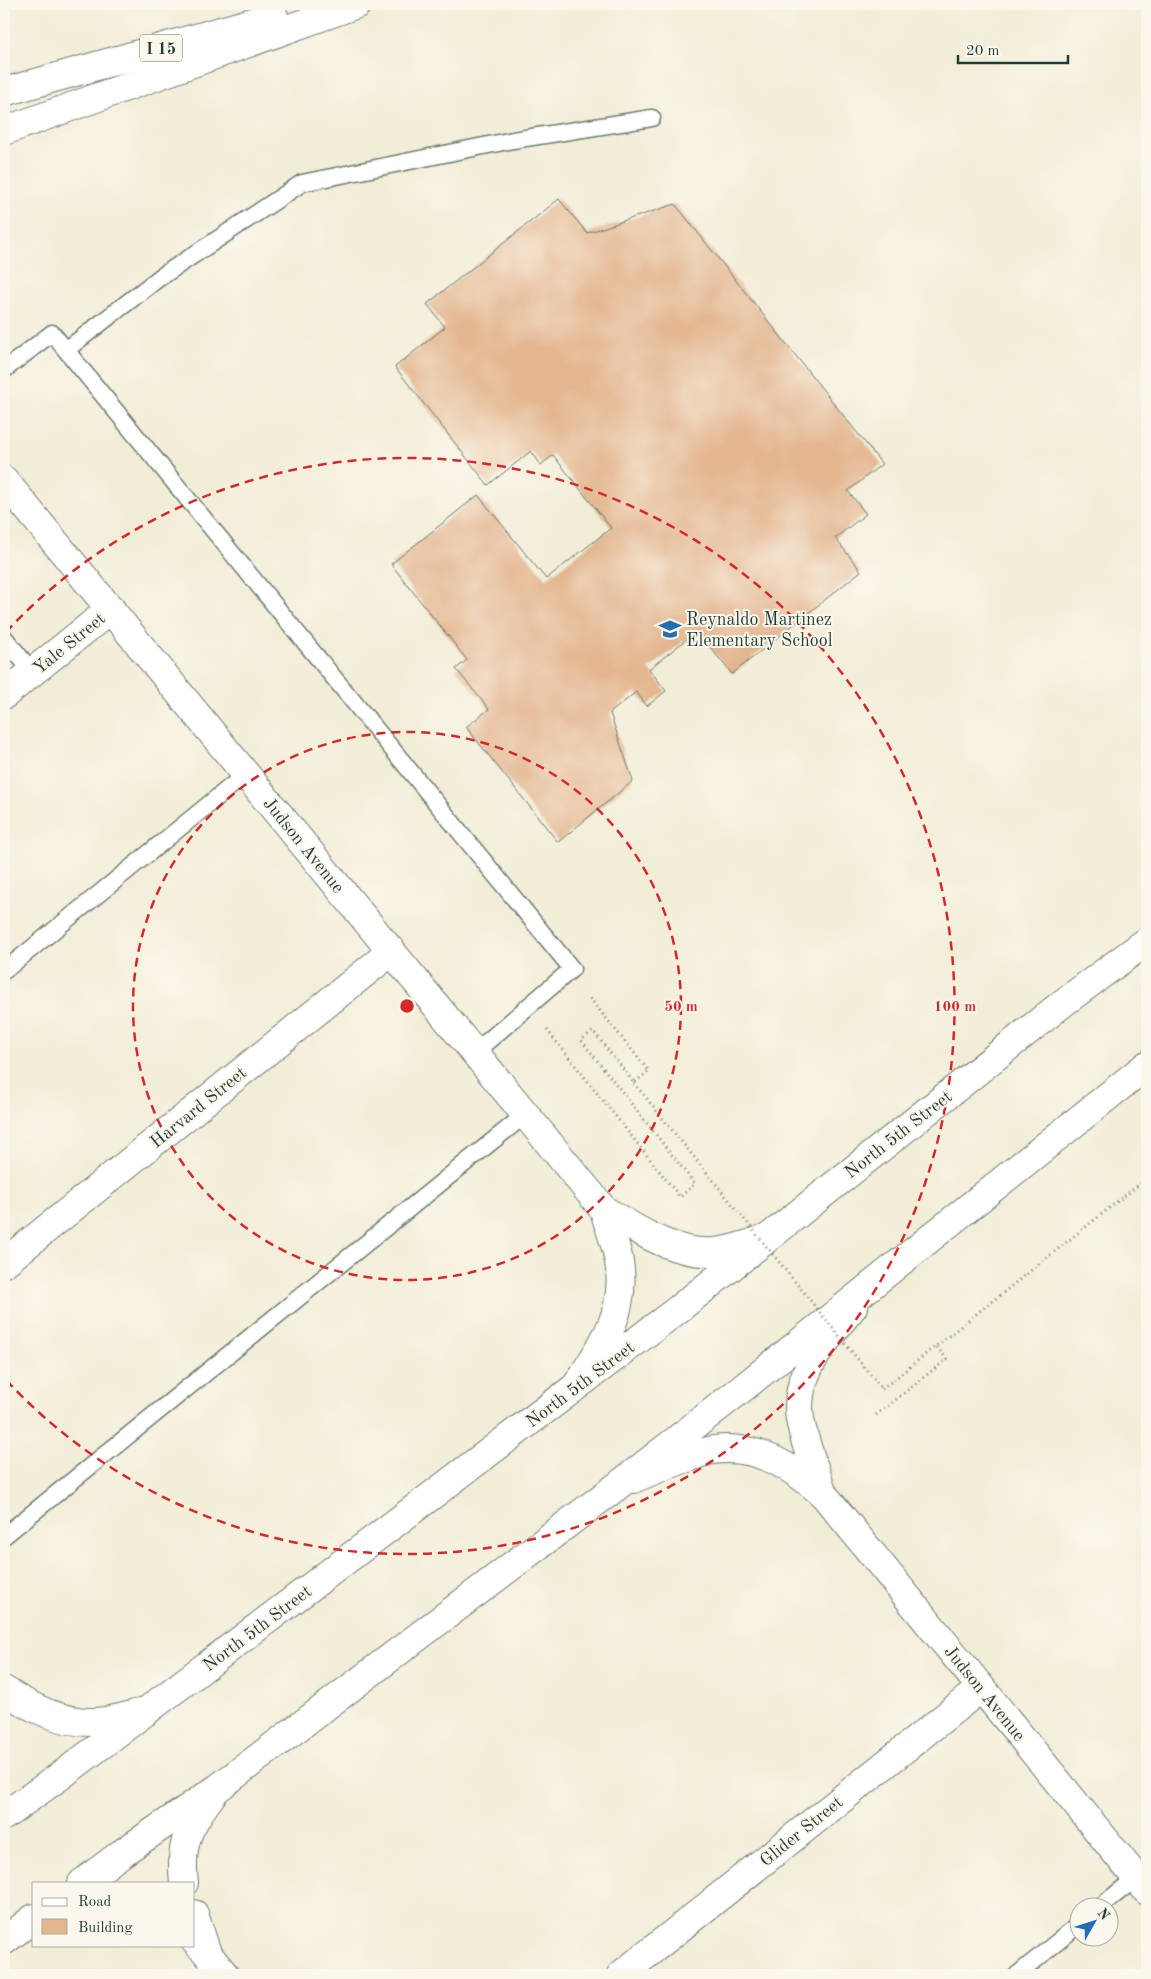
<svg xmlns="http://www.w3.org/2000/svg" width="1151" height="1979" viewBox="0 0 1151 1979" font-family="'Old Standard TT',serif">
<rect width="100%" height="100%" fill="#fbf7ec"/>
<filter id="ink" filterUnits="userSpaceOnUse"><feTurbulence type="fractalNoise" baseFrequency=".02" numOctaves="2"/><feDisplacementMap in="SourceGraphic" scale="10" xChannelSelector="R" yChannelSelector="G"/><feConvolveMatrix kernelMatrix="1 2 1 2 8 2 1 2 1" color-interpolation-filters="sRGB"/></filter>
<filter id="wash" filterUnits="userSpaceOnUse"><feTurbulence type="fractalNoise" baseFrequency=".0096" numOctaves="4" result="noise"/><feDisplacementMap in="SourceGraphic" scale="20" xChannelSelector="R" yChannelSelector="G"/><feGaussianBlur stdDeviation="1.12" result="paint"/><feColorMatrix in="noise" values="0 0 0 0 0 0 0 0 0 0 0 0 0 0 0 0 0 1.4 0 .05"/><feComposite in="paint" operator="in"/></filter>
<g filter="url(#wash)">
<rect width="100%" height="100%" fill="#f2edd7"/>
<g id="blocks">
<path fill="#e3b68f" d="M 559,199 L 587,233 L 675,204 L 882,464 L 848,491 L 866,514 L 835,538 L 861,571 L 732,674 L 697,631 L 649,669 L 666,691 L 647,706 L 636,692 L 610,713 L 633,781 L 558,842 L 466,727 L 489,709 L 456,669 L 467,660 L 391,564 L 478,495 L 546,579 L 611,528 L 553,455 L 541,465 L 531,451 L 488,485 L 395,367 L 445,327 L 427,304 Z"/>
</g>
</g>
<g filter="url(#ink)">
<use href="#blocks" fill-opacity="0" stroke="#697b6d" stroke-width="1"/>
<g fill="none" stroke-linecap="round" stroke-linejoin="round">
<g stroke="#697b6d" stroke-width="19">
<g id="service">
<path d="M 66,350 L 159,278 L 302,183 L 513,140 L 652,118"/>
<path d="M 4,370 L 52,333 L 572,969 L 475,1052"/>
<path d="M 4,637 L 32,672"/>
<path d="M 4,971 L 246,774"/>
<path d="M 4,1536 L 526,1114"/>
<path d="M 1101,1906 L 1136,1878"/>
<path d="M 1017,1975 L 1078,1925"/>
</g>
</g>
<g stroke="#697b6d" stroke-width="30">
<g id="minor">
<path d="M 4,480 L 604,1210 C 637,1229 673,1255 714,1252 C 731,1251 749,1243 766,1239"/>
<path d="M 4,695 L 111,609"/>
<path d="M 4,1263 L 392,951"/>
<path d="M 578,1383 C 604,1343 627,1311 619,1262 C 616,1244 609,1227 604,1210"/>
<path d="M 4,1690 C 31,1708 61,1723 94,1722 C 111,1722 130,1715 147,1711"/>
<path d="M 184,1883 C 179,1840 190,1824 215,1791"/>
<path d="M 194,1914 L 207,1953"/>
<path d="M 194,1940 L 207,1953 L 225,1975"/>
<path d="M 621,1975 L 981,1688"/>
</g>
</g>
<g stroke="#697b6d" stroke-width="30">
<g id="tertiary">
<path d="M 633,1479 C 652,1471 671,1463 691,1457 C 698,1454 706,1451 713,1450 C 757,1444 793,1467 824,1495 L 1147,1891"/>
<path d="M 823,1494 C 816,1471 806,1448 801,1424 C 790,1377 826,1340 853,1307"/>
</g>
</g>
<g stroke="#697b6d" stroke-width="30">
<g id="primary">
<path d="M 4,1816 L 63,1774 L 676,1311 L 1063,1003 L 1147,941"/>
<path d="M 82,1883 L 122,1853 L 218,1788 L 620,1484 L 739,1391 L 1147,1065"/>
<path d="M 4,1941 L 34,1918"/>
</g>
</g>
<g stroke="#697b6d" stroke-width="30">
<g id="motorway">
<path d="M 4,92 L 274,16"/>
<path d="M 4,131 L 357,4"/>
</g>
</g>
<g stroke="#697b6d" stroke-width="3" stroke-dasharray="1 4" stroke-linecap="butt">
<path d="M 547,1030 L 680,1197 L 695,1184 L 581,1040 L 593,1031 L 634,1083 L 649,1071 L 588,996"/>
<path d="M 882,1389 L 1147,1178"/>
<path d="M 876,1415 L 947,1359 L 936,1346"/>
</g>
<use href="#service" stroke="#fff" stroke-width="16"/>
<use href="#minor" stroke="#fff" stroke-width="28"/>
<use href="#tertiary" stroke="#fff" stroke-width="28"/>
<use href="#primary" stroke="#fff" stroke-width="28"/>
<use href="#motorway" stroke="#fff" stroke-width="28"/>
<path stroke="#697b6d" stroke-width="3" stroke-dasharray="1 4" stroke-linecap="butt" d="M 634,1083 L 882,1389"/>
</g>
</g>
<g fill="none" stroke="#d62828" stroke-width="2.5" stroke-dasharray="9 6">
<circle cx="407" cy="1006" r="274"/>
<path d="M6 632A548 548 0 1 1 6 1380"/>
</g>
<defs>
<g id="school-bare" transform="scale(1.725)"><path d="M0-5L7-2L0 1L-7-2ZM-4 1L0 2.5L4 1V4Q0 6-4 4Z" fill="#1f6fb2" stroke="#fbf7ec" stroke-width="2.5" paint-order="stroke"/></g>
</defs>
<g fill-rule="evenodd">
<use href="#school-bare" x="670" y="629"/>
</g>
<g text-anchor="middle" stroke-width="4" stroke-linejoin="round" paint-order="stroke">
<rect fill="#fbf7ec" stroke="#61756b" stroke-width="1" x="140" y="34.5" width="42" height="27" rx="4"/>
<g font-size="16" font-weight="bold" fill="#1f3d34">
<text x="161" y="54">I 15</text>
</g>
<g font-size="18" fill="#1f3d34" stroke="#fbf7ec" text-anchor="start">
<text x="686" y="625">Reynaldo Martinez<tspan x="686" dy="21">Elementary School</tspan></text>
</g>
<g font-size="18" fill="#1f3d34" stroke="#fbf7ec">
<text transform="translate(69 643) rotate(-39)" y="6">Yale Street</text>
<text transform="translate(304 845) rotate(51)" y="6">Judson Avenue</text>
<text transform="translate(198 1107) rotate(-39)" y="6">Harvard Street</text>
<text transform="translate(898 1134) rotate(-38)" y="6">North 5th Street</text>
<text transform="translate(580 1384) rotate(-37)" y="6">North 5th Street</text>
<text transform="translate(257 1628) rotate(-37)" y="6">North 5th Street</text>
<text transform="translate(985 1693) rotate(51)" y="6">Judson Avenue</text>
<text transform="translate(801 1831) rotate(-39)" y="6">Glider Street</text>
</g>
</g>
<circle cx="407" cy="1006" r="8" fill="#d62828" stroke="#fbf7ec" stroke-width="2.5"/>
<g font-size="15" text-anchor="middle" font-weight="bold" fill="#d62828" stroke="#fbf7ec" stroke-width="4" stroke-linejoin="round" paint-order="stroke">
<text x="681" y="1011">50 m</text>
<text x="955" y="1011">100 m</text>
</g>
<rect width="1151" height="1979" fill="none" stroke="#fbf7ec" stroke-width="20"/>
<rect x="32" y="1882" width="162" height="65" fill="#fbf7ec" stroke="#a3ada2"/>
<rect x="42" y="1898" width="25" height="8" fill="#ffffff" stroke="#a3ada2"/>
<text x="78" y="1906" font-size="15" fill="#1f3d34">Road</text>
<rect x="42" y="1919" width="25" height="15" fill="#e3b68f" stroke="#a3ada2"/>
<text x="78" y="1932" font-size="15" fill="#1f3d34">Building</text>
<g transform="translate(1094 1922) rotate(51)"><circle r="24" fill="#fbf7ec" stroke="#a3ada2"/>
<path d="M0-4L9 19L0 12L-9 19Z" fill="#1f6fb2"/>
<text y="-8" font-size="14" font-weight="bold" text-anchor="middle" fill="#1f3d34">N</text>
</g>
<path d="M958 55v8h110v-8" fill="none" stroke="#1f3d34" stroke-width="2.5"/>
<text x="966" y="55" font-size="15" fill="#1f3d34" stroke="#fbf7ec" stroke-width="4" paint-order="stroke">20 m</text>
</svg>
